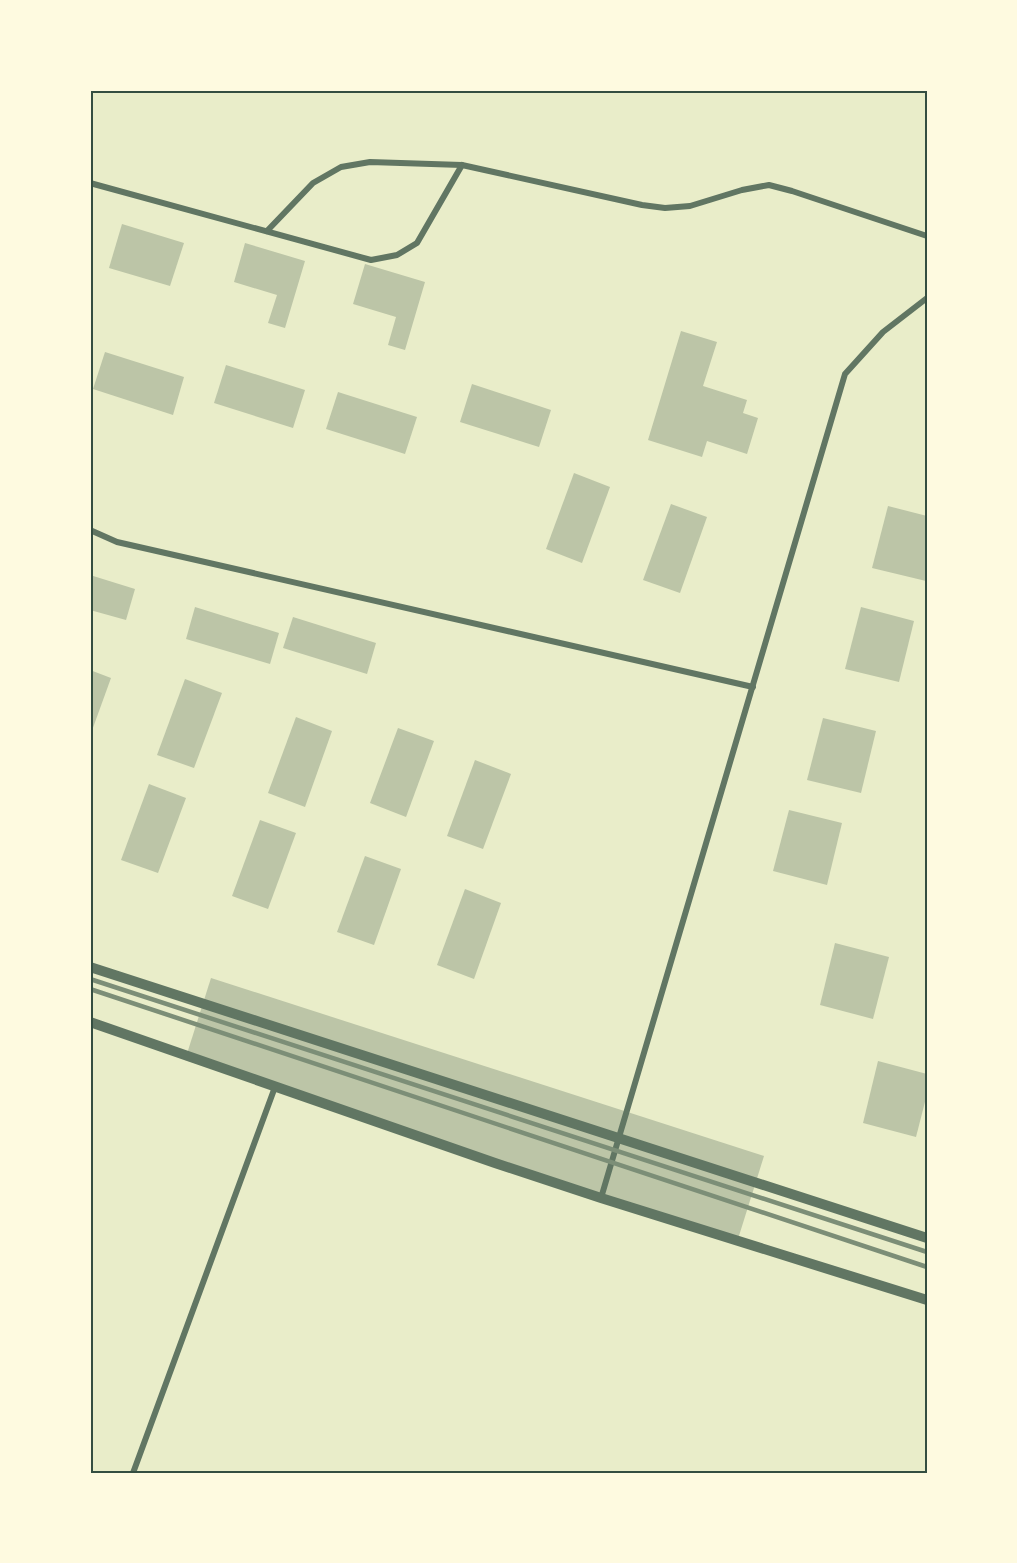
<svg xmlns="http://www.w3.org/2000/svg" width="1017" height="1563" viewBox="0 0 1017 1563" font-family="Ubuntu,sans-serif">
<rect width="100%" height="100%" fill="#e9edc9"/>
<g fill="#bcc5a7">
<path d="M 122,224 L 184,243 L 170,286 L 109,268 Z"/>
<path d="M 245,243 L 305,261 L 285,328 L 268,323 L 277,295 L 234,282 Z"/>
<path d="M 365,264 L 425,282 L 405,350 L 388,345 L 396,317 L 353,304 Z"/>
<path d="M 681,331 L 717,342 L 703,386 L 747,400 L 743,413 L 758,418 L 747,454 L 707,441 L 702,457 L 648,440 Z"/>
<path d="M 105,352 L 184,377 L 173,415 L 93,389 Z"/>
<path d="M 226,365 L 305,390 L 293,428 L 214,403 Z"/>
<path d="M 472,384 L 551,410 L 539,447 L 460,422 Z"/>
<path d="M 338,392 L 417,417 L 405,454 L 326,429 Z"/>
<path d="M 574,473 L 610,487 L 582,563 L 546,549 Z"/>
<path d="M 671,504 L 707,517 L 680,593 L 643,580 Z"/>
<path d="M 888,506 L 927,516 L 926,581 L 872,568 Z"/>
<path d="M 90,575 L 135,589 L 126,620 L 90,610 Z"/>
<path d="M 195,607 L 279,633 L 270,664 L 186,639 Z"/>
<path d="M 861,607 L 914,621 L 899,682 L 845,669 Z"/>
<path d="M 293,617 L 376,643 L 367,674 L 283,648 Z"/>
<path d="M 90,670 L 111,678 L 90,736 Z"/>
<path d="M 185,679 L 222,693 L 194,768 L 157,755 Z"/>
<path d="M 296,717 L 332,731 L 305,807 L 268,793 Z"/>
<path d="M 823,718 L 876,731 L 861,793 L 807,780 Z"/>
<path d="M 398,728 L 434,741 L 406,817 L 370,803 Z"/>
<path d="M 475,760 L 511,774 L 483,849 L 447,836 Z"/>
<path d="M 149,784 L 186,798 L 158,873 L 121,860 Z"/>
<path d="M 789,810 L 842,823 L 827,885 L 773,871 Z"/>
<path d="M 260,820 L 296,833 L 268,909 L 232,896 Z"/>
<path d="M 365,856 L 401,869 L 374,945 L 337,932 Z"/>
<path d="M 465,889 L 501,903 L 474,979 L 437,965 Z"/>
<path d="M 835,943 L 889,957 L 873,1019 L 820,1005 Z"/>
<path d="M 211,978 L 764,1156 L 738,1239 L 185,1060 Z"/>
<path d="M 878,1061 L 927,1074 L 927,1094 L 916,1137 L 863,1123 Z"/>
</g>
<g fill="none" stroke-linecap="round" stroke-linejoin="round">
<g stroke="#617663" stroke-width="6">
<path d="M 90,183 L 371,260 L 397,255 L 417,243 L 462,165"/>
<path d="M 267,231 L 313,183 L 341,167 L 370,162 L 462,165 L 642,205 L 665,208 L 690,206 L 742,190 L 769,185 L 792,191 L 927,236"/>
<path d="M 90,530 L 117,542 L 753,687"/>
<path d="M 601,1198 L 845,374 L 883,332 L 927,298"/>
<path d="M 133,1473 L 275,1087"/>
</g>
<g stroke="#617663" stroke-width="10">
<path d="M 90,967 L 927,1238"/>
<path d="M 90,1022 L 495,1163 L 601,1198 L 927,1300"/>
</g>
<g stroke="#7c8e77" stroke-width="4.5">
<path d="M 90,979 L 927,1252"/>
<path d="M 90,989 L 927,1267"/>
</g>
</g>
<rect width="1017" height="1563" fill="none" stroke="#fefae0" stroke-width="183"/>
<rect x="92" y="92" width="834" height="1380" fill="none" stroke="#344e41" stroke-width="2"/>
</svg>
